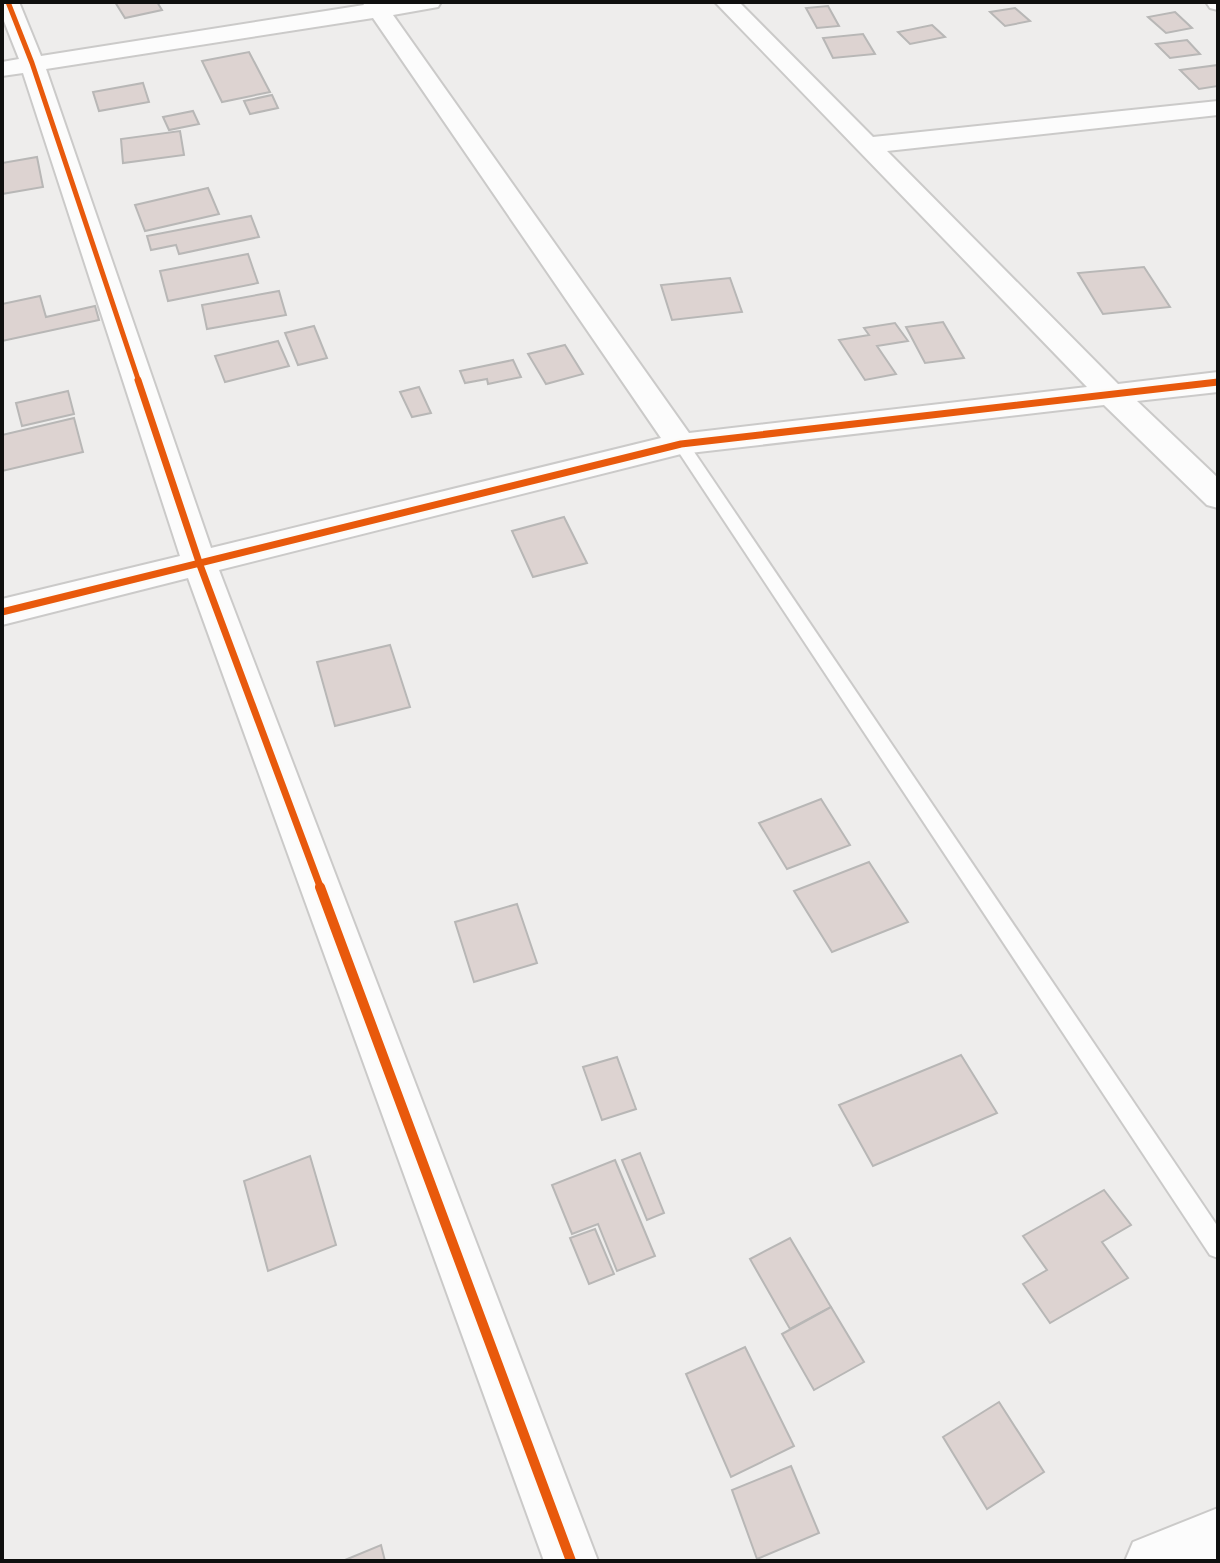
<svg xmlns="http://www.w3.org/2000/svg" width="1220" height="1563" viewBox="0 0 1220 1563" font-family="'PT Sans',sans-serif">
<rect width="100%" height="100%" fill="#eeedec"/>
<g fill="#ddd3d1" stroke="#b8b7b6" stroke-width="2">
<path d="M 115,2 L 157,2 L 162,10 L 125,18 Z"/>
<path d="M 828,6 L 839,26 L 817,28 L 806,8 Z"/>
<path d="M 1015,8 L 1030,21 L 1005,26 L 990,12 Z"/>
<path d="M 1175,12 L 1192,28 L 1166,33 L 1148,17 Z"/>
<path d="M 932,25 L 945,37 L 910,44 L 898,32 Z"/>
<path d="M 863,34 L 875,54 L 833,58 L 823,38 Z"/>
<path d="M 1187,40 L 1200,54 L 1170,58 L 1156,44 Z"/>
<path d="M 249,52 L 270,92 L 222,102 L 202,61 Z"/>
<path d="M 1218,65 L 1218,86 L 1199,89 L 1180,70 Z"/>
<path d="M 143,83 L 149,102 L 99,111 L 93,92 Z"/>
<path d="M 272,95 L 278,108 L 250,114 L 244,101 Z"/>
<path d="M 193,111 L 199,124 L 169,130 L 163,117 Z"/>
<path d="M 180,131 L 184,155 L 123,163 L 121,139 Z"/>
<path d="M 37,157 L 43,187 L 2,194 L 2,163 Z"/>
<path d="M 208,188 L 219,214 L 145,231 L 135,205 Z"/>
<path d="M 251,216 L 259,237 L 179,254 L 176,245 L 151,250 L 147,236 Z"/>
<path d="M 248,254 L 258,283 L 168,301 L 160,271 Z"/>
<path d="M 1144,267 L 1170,307 L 1103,314 L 1078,273 Z"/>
<path d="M 730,278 L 742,312 L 672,320 L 661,285 Z"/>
<path d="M 279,291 L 286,315 L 207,329 L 202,305 Z"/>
<path d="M 40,296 L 46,317 L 95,306 L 99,320 L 2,341 L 2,304 Z"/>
<path d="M 943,322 L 964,358 L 925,363 L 906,327 Z"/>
<path d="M 895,323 L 908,341 L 877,346 L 896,374 L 865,380 L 839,340 L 869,335 L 864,328 Z"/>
<path d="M 314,326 L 327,358 L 298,365 L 285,333 Z"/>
<path d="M 278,341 L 289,366 L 225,382 L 215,356 Z"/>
<path d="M 565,345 L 583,374 L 546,384 L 528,354 Z"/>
<path d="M 513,360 L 521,377 L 488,384 L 487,379 L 465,383 L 460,371 Z"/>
<path d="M 419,387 L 431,413 L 412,417 L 400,392 Z"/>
<path d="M 68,391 L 74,414 L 22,426 L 16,403 Z"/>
<path d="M 74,418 L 83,452 L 2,471 L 2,435 Z"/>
<path d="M 564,517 L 587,563 L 533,577 L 512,531 Z"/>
<path d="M 390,645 L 410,707 L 335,726 L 317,662 Z"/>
<path d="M 821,799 L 850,845 L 787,869 L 759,823 Z"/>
<path d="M 869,862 L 908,922 L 832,952 L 794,891 Z"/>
<path d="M 517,904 L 537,963 L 474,982 L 455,922 Z"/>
<path d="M 961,1055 L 997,1113 L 873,1166 L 839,1105 Z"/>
<path d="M 617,1057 L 636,1109 L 602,1120 L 583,1067 Z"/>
<path d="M 640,1153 L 664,1213 L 647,1220 L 622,1160 Z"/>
<path d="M 310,1156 L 336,1245 L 268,1271 L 244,1181 Z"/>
<path d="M 615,1160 L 655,1256 L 617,1271 L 598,1224 L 572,1234 L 552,1185 Z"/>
<path d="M 1104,1190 L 1131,1225 L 1102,1242 L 1128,1278 L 1050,1323 L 1023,1284 L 1047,1270 L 1023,1236 Z"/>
<path d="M 595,1229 L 614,1274 L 589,1284 L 570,1238 Z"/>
<path d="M 790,1238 L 831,1307 L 790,1329 L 750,1259 Z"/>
<path d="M 831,1307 L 864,1362 L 814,1390 L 782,1334 Z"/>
<path d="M 745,1347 L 794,1446 L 731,1477 L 686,1374 Z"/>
<path d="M 999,1402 L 1044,1472 L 987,1509 L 943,1437 Z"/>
<path d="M 791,1466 L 819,1533 L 757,1559 L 732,1490 Z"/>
<path d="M 381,1545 L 385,1561 L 345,1561 L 345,1560 Z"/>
</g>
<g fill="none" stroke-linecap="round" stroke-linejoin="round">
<g stroke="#cbcac9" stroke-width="4">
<path id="service" d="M 681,439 L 686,440 L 1218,1227 L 1218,1258 L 1210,1255 L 676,448 L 674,444 Z"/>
</g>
<g stroke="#cbcac9" stroke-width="4">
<g id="minor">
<path d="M 2,2 L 19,2 L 41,56 L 364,5 L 362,2 L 441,2 L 438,7 L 393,15 L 689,433 L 1087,387 L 715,2 L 739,2 L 873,137 L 1218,101 L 1218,115 L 887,151 L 1118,384 L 1218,372 L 1218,392 L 1137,401 L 1218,478 L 1218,508 L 1207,505 L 1104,405 L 681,454 L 219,570 L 598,1561 L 544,1561 L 188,578 L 2,625 L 2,599 L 180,556 L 23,73 L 2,76 L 2,62 L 19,59 L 2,16 ZM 373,18 L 661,438 L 211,548 L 46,69 Z"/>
<path d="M 1206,2 L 1218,2 L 1218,10 L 1210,8 Z"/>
<path d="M 1218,1508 L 1218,1560 L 1125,1561 L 1133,1542 Z"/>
</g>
</g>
<use href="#service" fill="#fcfcfc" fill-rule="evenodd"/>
<use href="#minor" fill="#fcfcfc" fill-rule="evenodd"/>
<g stroke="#fcfbf8" stroke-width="8">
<path id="cycleway-far2" d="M 8,2 L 32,63 L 139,382"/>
</g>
<g stroke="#fcfbf8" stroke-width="12">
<g id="cycleway-far1">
<path d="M 138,380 L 200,565 L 321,889"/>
<path d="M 2,612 L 681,444 L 1218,382"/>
</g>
</g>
<g stroke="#fcfbf8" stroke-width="15">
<path id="cycleway" d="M 320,887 L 571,1561"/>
</g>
<use href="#cycleway-far2" stroke="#e8590c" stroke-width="5"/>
<use href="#cycleway-far1" stroke="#e8590c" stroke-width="7"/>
<use href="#cycleway" stroke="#e8590c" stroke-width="10"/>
</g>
<rect width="1220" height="1563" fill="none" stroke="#0f0f0e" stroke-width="8"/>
</svg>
